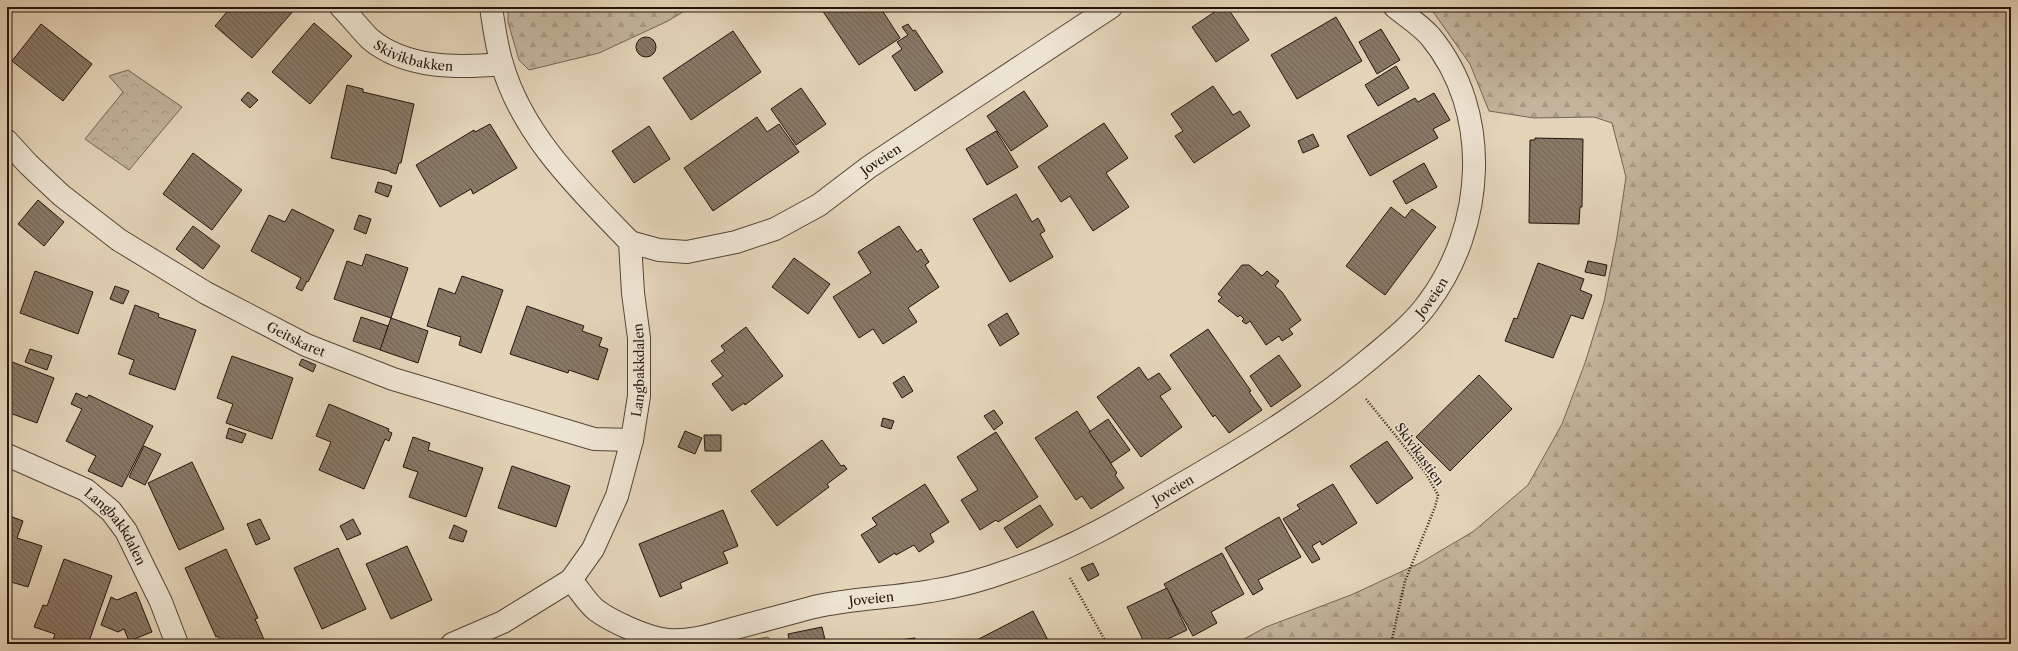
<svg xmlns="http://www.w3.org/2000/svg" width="2018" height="651" viewBox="0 0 2018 651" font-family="'Libre Caslon Text',serif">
<defs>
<pattern id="forest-firs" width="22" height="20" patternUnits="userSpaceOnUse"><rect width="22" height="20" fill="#c3b49b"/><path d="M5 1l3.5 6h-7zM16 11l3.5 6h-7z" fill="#a79a84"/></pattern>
<pattern id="park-crowns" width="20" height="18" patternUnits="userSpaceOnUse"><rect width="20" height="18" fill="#c3b49b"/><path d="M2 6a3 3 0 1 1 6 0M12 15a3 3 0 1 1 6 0" fill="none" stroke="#a79a84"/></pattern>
<pattern id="building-back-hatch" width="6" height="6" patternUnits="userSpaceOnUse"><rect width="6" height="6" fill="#887866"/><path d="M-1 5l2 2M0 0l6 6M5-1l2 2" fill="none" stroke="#6f6152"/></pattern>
</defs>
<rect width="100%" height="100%" fill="#e4d4b8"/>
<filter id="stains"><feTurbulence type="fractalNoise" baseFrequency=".005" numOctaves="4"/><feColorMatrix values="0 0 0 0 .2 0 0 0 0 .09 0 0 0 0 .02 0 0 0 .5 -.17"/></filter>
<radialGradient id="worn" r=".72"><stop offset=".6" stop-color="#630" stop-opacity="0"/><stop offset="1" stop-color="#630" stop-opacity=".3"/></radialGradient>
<g fill="url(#forest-firs)" stroke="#746454">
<path d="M 508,7 L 691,7 L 668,21 L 599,53 L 529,70 L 519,60 L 508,22 Z"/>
<path d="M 1425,7 L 2011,7 L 2011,644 L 1235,644 L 1266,627 L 1351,595 L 1420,563 L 1474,531 L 1528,485 L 1562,424 L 1585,363 L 1604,302 L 1617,237 L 1626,177 L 1612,123 L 1594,117 L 1534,118 L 1489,111 L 1470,64 L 1434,13 Z"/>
<path d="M 768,637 L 774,644 L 729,644 Z"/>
</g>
<path fill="url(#park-crowns)" stroke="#746454" d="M 128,70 L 182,107 L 129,170 L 85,139 L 123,92 L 109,76 Z"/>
<g fill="url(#building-back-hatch)" stroke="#24150d">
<path d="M 231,7 L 293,7 L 295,9 L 252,58 L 215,26 Z"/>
<path d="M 820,7 L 880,7 L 900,38 L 859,65 Z"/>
<path d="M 1222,7 L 1227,7 L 1249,40 L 1216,62 L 1192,27 Z"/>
<path d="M 1336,17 L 1362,61 L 1297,99 L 1271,55 Z"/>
<path d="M 314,23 L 352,56 L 310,104 L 272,72 Z"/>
<path d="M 41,24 L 92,64 L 63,101 L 12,61 Z"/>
<path d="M 908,24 L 913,31 L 915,30 L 943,72 L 915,91 L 892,56 L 902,49 L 897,42 L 908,35 L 902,27 Z"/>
<path d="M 1381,29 L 1400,60 L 1377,74 L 1359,42 Z"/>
<path d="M 733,31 L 761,72 L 691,120 L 663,78 Z"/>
<circle cx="646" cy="47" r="10"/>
<path d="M 1396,66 L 1409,88 L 1378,106 L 1365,85 Z"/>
<path d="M 347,85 L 363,89 L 363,92 L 414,104 L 401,163 L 399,163 L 396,174 L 390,172 L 390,171 L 331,158 Z"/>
<path d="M 1213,86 L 1233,115 L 1240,111 L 1250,126 L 1194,163 L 1175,136 L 1183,131 L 1171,114 Z"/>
<path d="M 801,88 L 826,124 L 796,145 L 771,109 Z"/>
<path d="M 1024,91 L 1048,126 L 1011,151 L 987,116 Z"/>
<path d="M 248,92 L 258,100 L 250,108 L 241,100 Z"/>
<path d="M 1434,93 L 1450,120 L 1433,129 L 1438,138 L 1370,176 L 1347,136 L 1415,98 L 1418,102 Z"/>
<path d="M 757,117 L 767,132 L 779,124 L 799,152 L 713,211 L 684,168 Z"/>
<path d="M 1104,123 L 1128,158 L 1106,173 L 1129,207 L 1093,231 L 1070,196 L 1061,202 L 1038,167 Z"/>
<path d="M 490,124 L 517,168 L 473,194 L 471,189 L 440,207 L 416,165 L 474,130 L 475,132 Z"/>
<path d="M 649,126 L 670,159 L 634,183 L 612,151 Z"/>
<path d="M 996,131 L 1018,167 L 987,185 L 966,149 Z"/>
<path d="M 1313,134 L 1319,146 L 1303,153 L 1298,141 Z"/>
<path d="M 1535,138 L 1583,139 L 1582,207 L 1580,207 L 1579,224 L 1529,223 L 1530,140 L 1535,140 Z"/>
<path d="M 193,153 L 242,190 L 212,230 L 163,194 Z"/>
<path d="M 1424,163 L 1437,187 L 1406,204 L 1393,181 Z"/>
<path d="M 378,182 L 392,186 L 388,197 L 375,192 Z"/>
<path d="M 1016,194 L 1032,222 L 1038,218 L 1045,231 L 1040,234 L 1053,257 L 1010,282 L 973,219 Z"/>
<path d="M 38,200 L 64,222 L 44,246 L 18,224 Z"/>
<path d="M 1391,207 L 1405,218 L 1412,209 L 1436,227 L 1385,295 L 1346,266 Z"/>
<path d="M 292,209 L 334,230 L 308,282 L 307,281 L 302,291 L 296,288 L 301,278 L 251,251 L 269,215 L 285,222 Z"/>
<path d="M 359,215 L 371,219 L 366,234 L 354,229 Z"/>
<path d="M 193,226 L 220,246 L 203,269 L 176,249 Z"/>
<path d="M 899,226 L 917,252 L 921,249 L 929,262 L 925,265 L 939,287 L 908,308 L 917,322 L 883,344 L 873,329 L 859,338 L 833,297 L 871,273 L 858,252 Z"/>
<path d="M 366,254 L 408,268 L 391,318 L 334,299 L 347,261 L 362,266 Z"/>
<path d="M 794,258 L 830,284 L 808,314 L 772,287 Z"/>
<path d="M 1588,261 L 1607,265 L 1605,276 L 1585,272 Z"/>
<path d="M 1538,263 L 1584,279 L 1580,290 L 1592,295 L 1583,319 L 1571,315 L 1553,358 L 1505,341 L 1514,318 L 1517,319 Z"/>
<path d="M 1242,265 L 1249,265 L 1262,276 L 1267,271 L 1279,281 L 1275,286 L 1282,292 L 1301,320 L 1289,329 L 1293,334 L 1282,341 L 1279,336 L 1266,345 L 1250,321 L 1246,324 L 1242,321 L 1244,319 L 1240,315 L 1238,317 L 1218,301 L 1222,297 L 1218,294 Z"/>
<path d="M 35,271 L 93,292 L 78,334 L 20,313 Z"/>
<path d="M 462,276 L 503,290 L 481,353 L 459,345 L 461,337 L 427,326 L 439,288 L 455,294 Z"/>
<path d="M 115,286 L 129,291 L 123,304 L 110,299 Z"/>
<path d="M 135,305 L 159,314 L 158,317 L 196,330 L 175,390 L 129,374 L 134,360 L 118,354 Z"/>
<path d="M 527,306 L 584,326 L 582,331 L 602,338 L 599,346 L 608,349 L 598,380 L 569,370 L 568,373 L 510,354 Z"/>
<path d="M 1007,313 L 1019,334 L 1000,346 L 988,325 Z"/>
<path d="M 361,317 L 388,326 L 381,350 L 353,341 Z"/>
<path d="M 391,318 L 428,331 L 418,363 L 380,350 Z"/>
<path d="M 746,327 L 783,376 L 745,405 L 744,403 L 732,411 L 712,384 L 723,376 L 711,361 L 725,351 L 721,346 Z"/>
<path d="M 1208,329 L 1251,391 L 1249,392 L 1262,410 L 1229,433 L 1215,415 L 1213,417 L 1170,355 Z"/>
<path d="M 30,349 L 52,356 L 47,370 L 25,362 Z"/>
<path d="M 1279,355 L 1301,386 L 1271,407 L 1250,376 Z"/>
<path d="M 232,356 L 293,378 L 272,439 L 226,423 L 233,404 L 217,398 Z"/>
<path d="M 302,359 L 316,365 L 313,372 L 299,365 Z"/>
<path d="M 7,360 L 54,378 L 37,423 L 7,412 Z"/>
<path d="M 1139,367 L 1148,380 L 1159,373 L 1171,389 L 1160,396 L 1182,427 L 1141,457 L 1097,397 Z"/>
<path d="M 1479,375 L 1512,409 L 1450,471 L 1416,437 Z"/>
<path d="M 904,376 L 913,391 L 902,398 L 893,383 Z"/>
<path d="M 76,393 L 87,398 L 89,395 L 153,426 L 122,487 L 88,471 L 96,456 L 66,441 L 82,409 L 71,404 Z"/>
<path d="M 329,404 L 389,429 L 388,431 L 392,433 L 389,441 L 385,439 L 364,489 L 319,470 L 331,442 L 316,436 Z"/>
<path d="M 994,410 L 1003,423 L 994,430 L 984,416 Z"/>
<path d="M 1077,411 L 1117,473 L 1115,475 L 1124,488 L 1091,509 L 1082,496 L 1076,500 L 1035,438 Z"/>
<path d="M 883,418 L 894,421 L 891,429 L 881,426 Z"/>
<path d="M 1108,419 L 1130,450 L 1111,463 L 1089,432 Z"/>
<path d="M 229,428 L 246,434 L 242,443 L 226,438 Z"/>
<path d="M 685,431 L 702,438 L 695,454 L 678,447 Z"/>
<path d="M 996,432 L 1038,497 L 998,522 L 996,520 L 980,530 L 961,500 L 978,490 L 957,457 Z"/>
<path d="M 704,435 L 721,435 L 721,451 L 705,451 Z"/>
<path d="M 413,437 L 430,443 L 428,450 L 483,468 L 466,517 L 409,497 L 418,472 L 403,467 Z"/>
<path d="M 822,440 L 841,466 L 844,465 L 847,469 L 827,484 L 829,487 L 777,526 L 751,491 Z"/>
<path d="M 1387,441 L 1413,478 L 1377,504 L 1350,466 Z"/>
<path d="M 144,446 L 161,454 L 145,485 L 129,477 Z"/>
<path d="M 192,462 L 224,529 L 179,550 L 148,483 Z"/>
<path d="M 512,466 L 570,486 L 556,527 L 498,508 Z"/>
<path d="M 925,484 L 949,522 L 930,534 L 934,542 L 919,552 L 914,545 L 896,555 L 895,553 L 879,563 L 861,535 L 877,525 L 872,518 Z"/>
<path d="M 1333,484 L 1357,523 L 1322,545 L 1320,541 L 1312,546 L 1320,559 L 1312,563 L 1283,519 L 1300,509 L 1297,505 Z"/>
<path d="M 1040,505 L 1053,525 L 1017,548 L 1004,528 Z"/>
<path d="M 723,510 L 738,546 L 723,552 L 728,563 L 680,583 L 682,588 L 660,597 L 639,544 Z"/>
<path d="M 7,515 L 23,521 L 17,538 L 42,546 L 28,587 L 11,582 L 10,586 L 7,585 Z"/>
<path d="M 1279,517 L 1301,557 L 1258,580 L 1263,589 L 1253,595 L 1225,548 Z"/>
<path d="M 260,519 L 270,539 L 256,545 L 247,524 Z"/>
<path d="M 353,519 L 361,534 L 347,540 L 340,526 Z"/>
<path d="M 454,525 L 467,531 L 463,542 L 449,538 Z"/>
<path d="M 407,546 L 432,600 L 391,619 L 366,564 Z"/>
<path d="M 338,548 L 366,609 L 322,629 L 294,568 Z"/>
<path d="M 226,549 L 258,618 L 255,619 L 266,644 L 222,644 L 218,636 L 216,637 L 185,568 Z"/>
<path d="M 1222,553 L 1244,594 L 1211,612 L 1217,623 L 1193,636 L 1164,584 Z"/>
<path d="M 64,559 L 112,576 L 88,644 L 72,640 L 71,644 L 64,644 L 53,640 L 55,634 L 34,627 L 43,605 L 47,606 Z"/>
<path d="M 1093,563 L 1099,575 L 1088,581 L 1081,568 Z"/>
<path d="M 1167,588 L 1187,630 L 1157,644 L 1145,644 L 1127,607 Z"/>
<path d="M 136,592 L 152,632 L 129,641 L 124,629 L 118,632 L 101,625 L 111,597 L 117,600 Z"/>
<path d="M 1033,611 L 1050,644 L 974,644 L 973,642 Z"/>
<path d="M 822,627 L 826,644 L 790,644 L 788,634 Z"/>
<path d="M 915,638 L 915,644 L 870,644 Z"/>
</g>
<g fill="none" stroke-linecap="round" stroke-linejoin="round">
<g stroke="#544538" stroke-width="24">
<g id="minor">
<path id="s1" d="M 341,7 C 351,17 360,29 370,39 C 406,69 458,68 502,64"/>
<path id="s2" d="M 7,141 L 28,164 L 61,195 L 119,240 L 206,293 L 306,345 L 393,379 L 594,439 L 632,440"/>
<path id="s3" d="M 630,242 L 659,250 L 687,252 L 736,242 L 775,229 L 819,205 L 869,167 L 1111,7"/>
<path id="s4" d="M 7,455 L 86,490 L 111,511 L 126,531 L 161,602 L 177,644"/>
<path id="s5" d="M 571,580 C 579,589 587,603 596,610 C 612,622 648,638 668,640 C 690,642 711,635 732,629 C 759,622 787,614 814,607 C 852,598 892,598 931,591 C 958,587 986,579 1013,569 C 1074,548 1131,514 1187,481 C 1251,444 1315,405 1372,357 C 1391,341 1413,324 1428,303 C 1485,227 1493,112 1430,36 C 1420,25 1406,16 1395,7"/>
<path id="s6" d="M 452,644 L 503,622 L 571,580 L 593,549 L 617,496 L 632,440 L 639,396 L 639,338 L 633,293 L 630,242 C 579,189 523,136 502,64 C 496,45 494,26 491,7"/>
</g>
</g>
<g stroke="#24150d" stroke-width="2.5" stroke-dasharray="1 2" stroke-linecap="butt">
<path d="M 1366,399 L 1425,472 L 1438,495 L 1435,507 L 1405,581 L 1391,644"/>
<path d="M 1070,578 L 1107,644"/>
</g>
<use href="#minor" stroke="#ede3d1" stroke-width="22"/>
</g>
<g text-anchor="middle" stroke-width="3" stroke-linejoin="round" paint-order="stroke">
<g font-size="13" fill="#24150d" stroke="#ede3d1">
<text dy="5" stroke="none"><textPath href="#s1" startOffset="91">Skivikbakken</textPath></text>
<text dy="5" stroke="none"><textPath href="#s3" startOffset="276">Joveien</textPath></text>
<text dy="5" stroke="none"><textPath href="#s5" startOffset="974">Joveien</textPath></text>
<text dy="5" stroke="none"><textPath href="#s2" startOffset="353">Geitskaret</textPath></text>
<text dy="5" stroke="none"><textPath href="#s6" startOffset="360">Langbakkdalen</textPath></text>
<text transform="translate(1420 454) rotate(54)" y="5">Skivikastien</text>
<text dy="5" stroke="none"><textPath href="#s5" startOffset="650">Joveien</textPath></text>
<text dy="5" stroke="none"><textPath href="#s4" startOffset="134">Langbakkdalen</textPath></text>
<text dy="5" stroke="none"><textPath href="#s5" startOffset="326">Joveien</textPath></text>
</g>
</g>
<rect width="2018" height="651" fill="none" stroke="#e4d4b8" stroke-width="24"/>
<rect x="8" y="8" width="2002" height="635" fill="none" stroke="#24150d" stroke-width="2"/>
<rect x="12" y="12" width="1994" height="627" fill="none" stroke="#24150d"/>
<rect width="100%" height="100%" filter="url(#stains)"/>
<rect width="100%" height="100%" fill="url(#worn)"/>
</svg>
